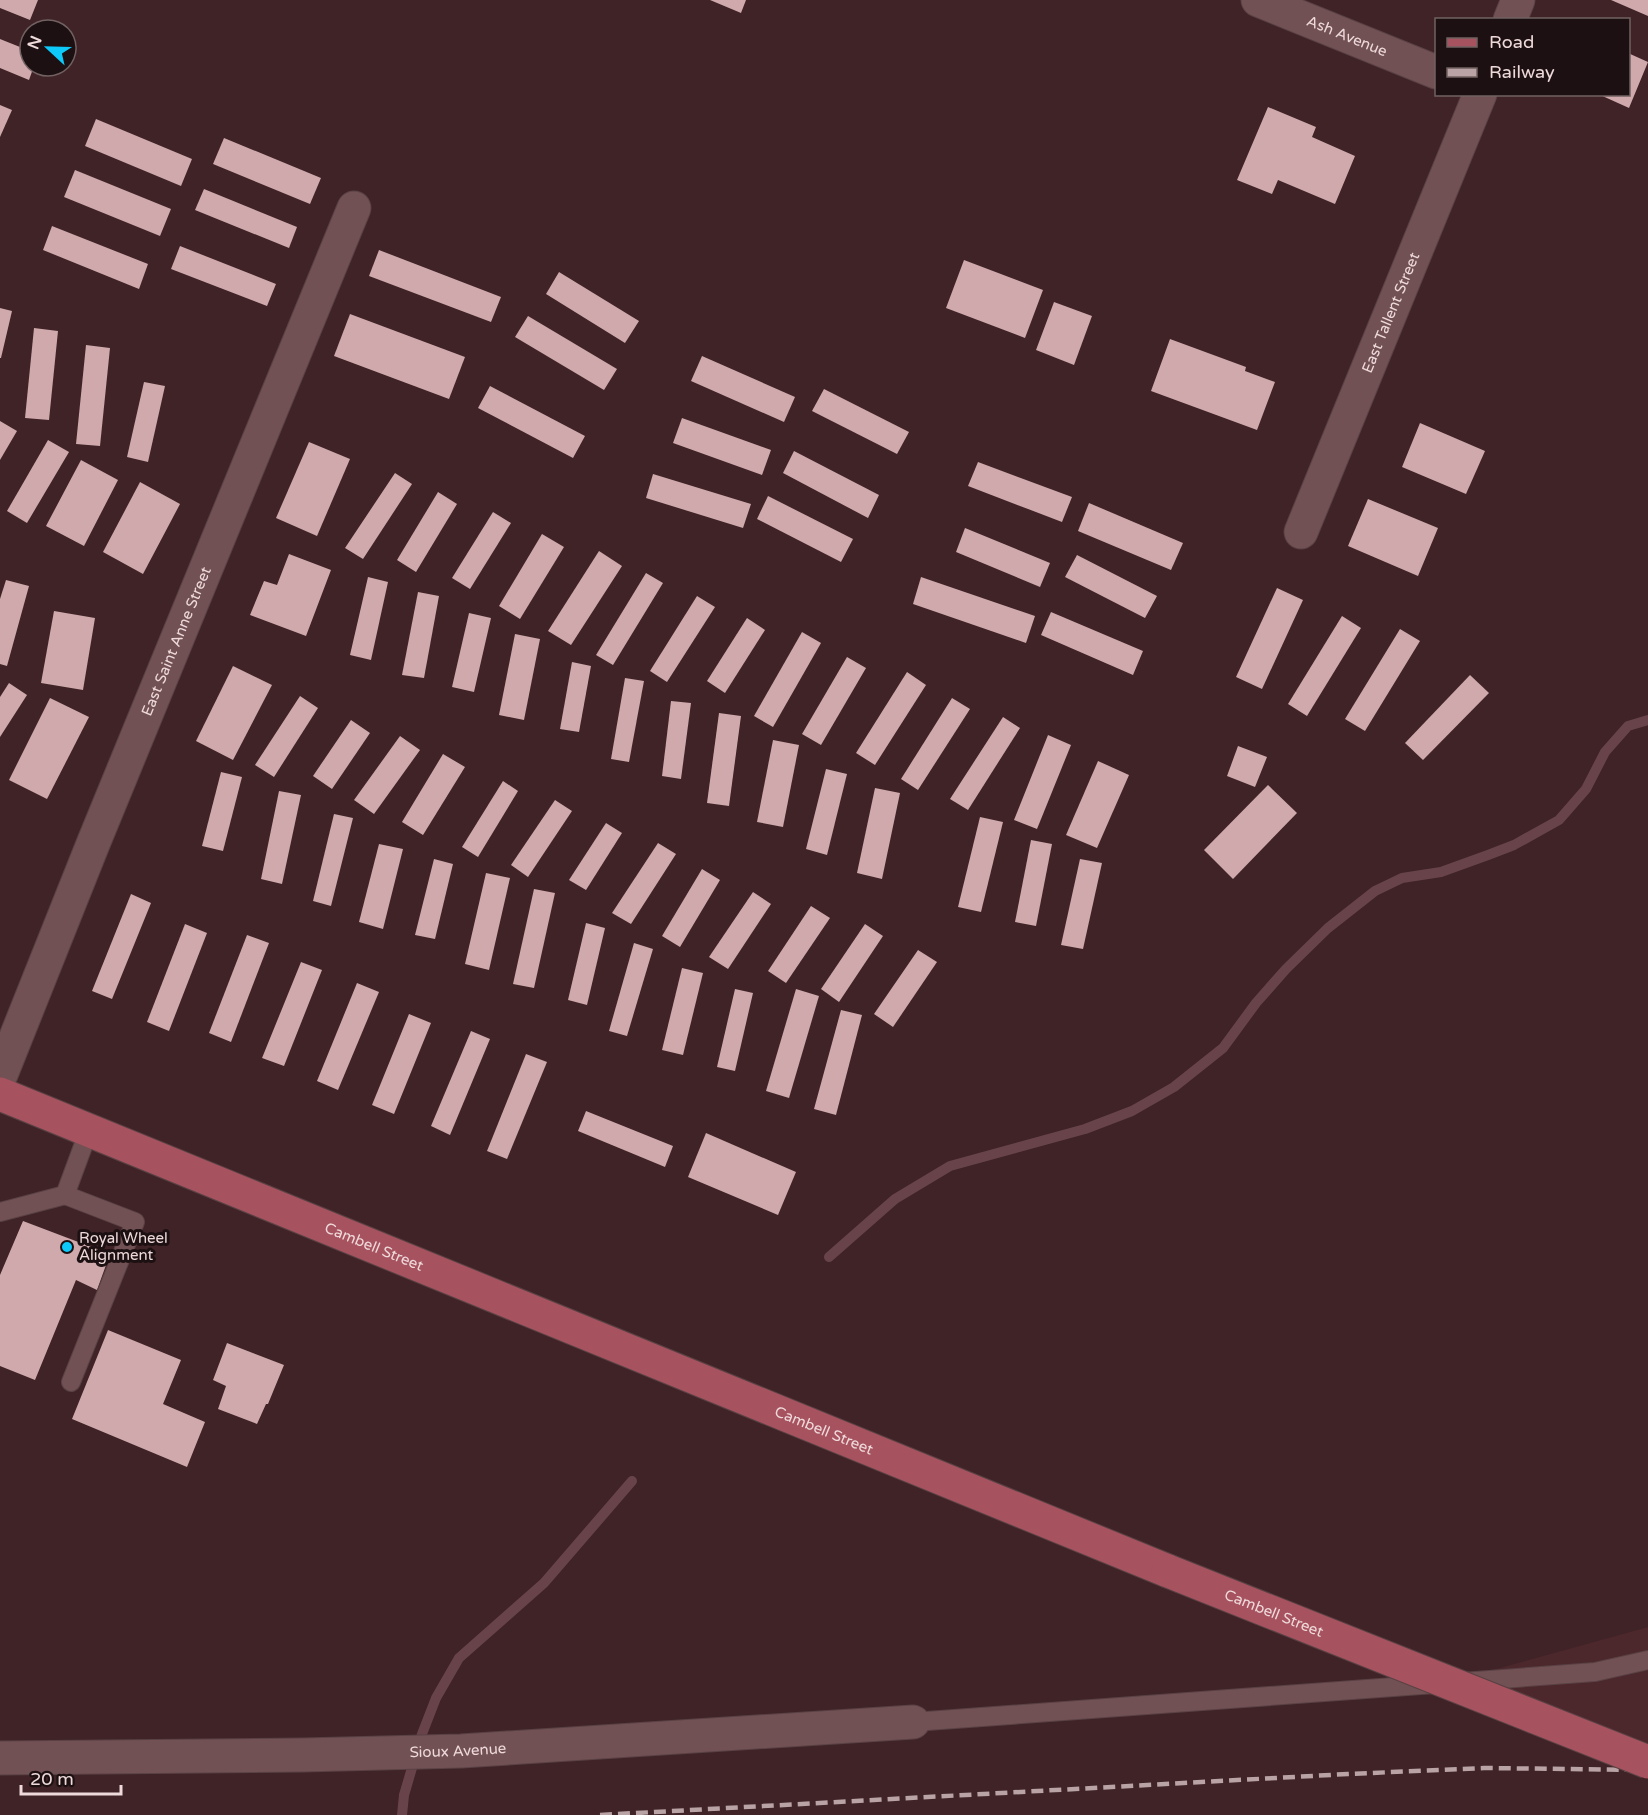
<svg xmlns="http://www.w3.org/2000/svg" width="1648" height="1815" viewBox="0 0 1648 1815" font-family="'Varela Round',sans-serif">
<rect width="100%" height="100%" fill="#3f2326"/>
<path fill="#4c272c" d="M 1648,1627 L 1648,1761 L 1449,1682 Z"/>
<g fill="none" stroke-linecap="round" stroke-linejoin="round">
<g stroke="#68444a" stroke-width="10">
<path d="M 829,1257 L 895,1199 L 950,1166 L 1085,1129 L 1132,1111 L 1174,1087 L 1223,1048 L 1256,1003 L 1286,969 L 1328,928 L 1375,891 L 1402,878 L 1441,872 L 1488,855 L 1514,845 L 1559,820 L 1586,789 L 1605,752 L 1628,726 L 1648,720"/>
<path d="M 402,1815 L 404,1795 L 422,1734 L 436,1698 L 459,1658 L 544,1583 L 632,1481"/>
</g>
</g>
<g fill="#cfa9ac">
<path d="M 0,0 L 38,0 L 30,20 L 0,8 Z"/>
<path d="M 710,0 L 746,0 L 741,13 Z"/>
<path d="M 1611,0 L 1648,0 L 1648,16 Z"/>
<path d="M 0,39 L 30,51 L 30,66 L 34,66 L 29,80 L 0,68 Z"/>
<path d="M 1628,53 L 1648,62 L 1629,108 L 1598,94 L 1628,94 Z"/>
<path d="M 0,105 L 12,110 L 0,137 Z"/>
<path d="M 1268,107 L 1316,127 L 1312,137 L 1355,156 L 1335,204 L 1278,180 L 1272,194 L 1237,180 Z"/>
<path d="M 96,119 L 192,159 L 181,186 L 85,146 Z"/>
<path d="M 224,138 L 321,178 L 310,204 L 213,164 Z"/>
<path d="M 75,170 L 171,209 L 160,236 L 64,197 Z"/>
<path d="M 204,189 L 297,227 L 289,248 L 195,210 Z"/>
<path d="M 52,226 L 148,264 L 139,289 L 43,250 Z"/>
<path d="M 180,246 L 276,284 L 267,306 L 171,269 Z"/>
<path d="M 379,250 L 501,297 L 491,322 L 369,276 Z"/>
<path d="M 964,260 L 1043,290 L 1025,338 L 946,308 Z"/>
<path d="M 559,272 L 639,321 L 625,343 L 546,294 Z"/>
<path d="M 1054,302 L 1092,316 L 1074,365 L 1036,350 Z"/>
<path d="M 0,308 L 12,311 L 1,358 L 0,358 Z"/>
<path d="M 350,314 L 465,357 L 449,399 L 334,356 Z"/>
<path d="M 528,316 L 617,369 L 604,390 L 515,337 Z"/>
<path d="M 34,328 L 58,331 L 49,420 L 25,418 Z"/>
<path d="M 1170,339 L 1246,367 L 1245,371 L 1275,382 L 1257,430 L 1151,391 Z"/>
<path d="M 86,345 L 110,348 L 100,446 L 76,444 Z"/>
<path d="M 702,356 L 795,397 L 784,422 L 691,381 Z"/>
<path d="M 144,382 L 165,386 L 148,462 L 127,457 Z"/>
<path d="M 490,386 L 585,436 L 573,458 L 478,408 Z"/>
<path d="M 824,389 L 909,432 L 897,454 L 812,411 Z"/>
<path d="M 682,418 L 771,450 L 762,475 L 673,443 Z"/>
<path d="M 0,421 L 17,431 L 0,460 Z"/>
<path d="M 1420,423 L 1485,451 L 1466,494 L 1402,467 Z"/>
<path d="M 48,440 L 69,452 L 27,523 L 7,511 Z"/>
<path d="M 309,442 L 350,459 L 317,536 L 276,518 Z"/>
<path d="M 794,451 L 879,495 L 868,518 L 783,473 Z"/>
<path d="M 81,460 L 118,480 L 84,546 L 46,526 Z"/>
<path d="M 978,462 L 1072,497 L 1062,522 L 968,486 Z"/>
<path d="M 395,473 L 412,484 L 363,559 L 345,548 Z"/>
<path d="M 653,474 L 751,504 L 743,528 L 646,498 Z"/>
<path d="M 140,482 L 180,504 L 143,574 L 103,552 Z"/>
<path d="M 438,492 L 457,504 L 416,572 L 397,560 Z"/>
<path d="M 768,496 L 853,539 L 841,562 L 757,519 Z"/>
<path d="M 1368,499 L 1438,528 L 1418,576 L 1348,546 Z"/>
<path d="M 1089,503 L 1183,543 L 1171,570 L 1078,531 Z"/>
<path d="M 493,512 L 511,523 L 470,589 L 452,578 Z"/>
<path d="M 965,528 L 1050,563 L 1040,587 L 956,552 Z"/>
<path d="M 542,534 L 564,547 L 520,619 L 499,606 Z"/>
<path d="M 599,551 L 622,566 L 571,645 L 548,631 Z"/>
<path d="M 289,554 L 331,570 L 306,636 L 250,615 L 264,581 L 277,585 Z"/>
<path d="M 1077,555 L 1157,596 L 1145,618 L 1065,577 Z"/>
<path d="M 646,573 L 663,583 L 613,665 L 596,655 Z"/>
<path d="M 368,577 L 388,582 L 371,660 L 350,655 Z"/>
<path d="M 921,577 L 1035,616 L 1026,643 L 913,604 Z"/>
<path d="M 6,580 L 29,586 L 7,666 L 0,664 L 0,599 Z"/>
<path d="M 1277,588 L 1303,600 L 1262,689 L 1236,677 Z"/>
<path d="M 418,592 L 439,596 L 424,678 L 402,675 Z"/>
<path d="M 697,596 L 715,607 L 667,682 L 650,671 Z"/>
<path d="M 54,611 L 95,618 L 83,690 L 41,683 Z"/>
<path d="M 1051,612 L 1143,651 L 1133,675 L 1041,635 Z"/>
<path d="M 469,613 L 491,618 L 474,692 L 452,687 Z"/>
<path d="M 1342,616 L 1361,628 L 1307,716 L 1288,704 Z"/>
<path d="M 747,618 L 765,630 L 725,693 L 707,681 Z"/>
<path d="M 1400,629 L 1420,641 L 1365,731 L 1345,719 Z"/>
<path d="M 802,632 L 821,643 L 773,727 L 754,716 Z"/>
<path d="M 515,634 L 540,639 L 524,720 L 499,715 Z"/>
<path d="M 847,657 L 866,668 L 821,745 L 802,734 Z"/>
<path d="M 572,662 L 591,666 L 579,732 L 560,729 Z"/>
<path d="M 233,666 L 272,685 L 233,760 L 196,741 Z"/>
<path d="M 907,672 L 926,685 L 875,765 L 856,753 Z"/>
<path d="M 1470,675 L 1489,693 L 1423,760 L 1405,743 Z"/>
<path d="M 625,678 L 644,681 L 629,762 L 611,759 Z"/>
<path d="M 9,683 L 27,695 L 0,737 L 0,697 Z"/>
<path d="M 300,696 L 318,708 L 274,777 L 255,765 Z"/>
<path d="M 50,698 L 89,717 L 47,799 L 9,780 Z"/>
<path d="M 952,698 L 970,709 L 918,790 L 901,779 Z"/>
<path d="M 671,701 L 691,703 L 681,779 L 662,776 Z"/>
<path d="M 719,713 L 741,716 L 729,806 L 707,803 Z"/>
<path d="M 1003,717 L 1020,728 L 968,810 L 950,799 Z"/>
<path d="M 351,720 L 370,733 L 332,789 L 313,776 Z"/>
<path d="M 1048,735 L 1071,745 L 1037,829 L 1014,820 Z"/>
<path d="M 400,736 L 420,750 L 374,814 L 354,800 Z"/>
<path d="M 773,740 L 799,745 L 783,827 L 757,822 Z"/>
<path d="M 1238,746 L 1267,757 L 1255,787 L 1227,776 Z"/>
<path d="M 443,754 L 465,767 L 423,835 L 402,822 Z"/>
<path d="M 1098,761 L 1129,775 L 1097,848 L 1066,835 Z"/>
<path d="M 826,769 L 847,774 L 827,855 L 806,849 Z"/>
<path d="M 221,772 L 242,777 L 223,851 L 202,846 Z"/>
<path d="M 503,781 L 518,791 L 478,857 L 462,847 Z"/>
<path d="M 1268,785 L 1297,813 L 1233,879 L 1204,850 Z"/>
<path d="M 875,788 L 900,793 L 882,879 L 857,873 Z"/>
<path d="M 279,791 L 301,795 L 282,884 L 261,879 Z"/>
<path d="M 555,800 L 572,811 L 528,877 L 511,865 Z"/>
<path d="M 334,814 L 353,818 L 331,906 L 313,901 Z"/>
<path d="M 980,817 L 1003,822 L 981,912 L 958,907 Z"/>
<path d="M 606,823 L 622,833 L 586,890 L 569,880 Z"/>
<path d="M 1031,840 L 1052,844 L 1036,926 L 1015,922 Z"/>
<path d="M 658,843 L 676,854 L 631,924 L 612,913 Z"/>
<path d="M 379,844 L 403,849 L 383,929 L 359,922 Z"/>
<path d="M 434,859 L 453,864 L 435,939 L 415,935 Z"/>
<path d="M 1080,859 L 1102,863 L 1083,949 L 1061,945 Z"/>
<path d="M 702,869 L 720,880 L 680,947 L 662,936 Z"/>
<path d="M 486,873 L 510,878 L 489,970 L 465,964 Z"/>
<path d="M 534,889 L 555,893 L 534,988 L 513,984 Z"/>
<path d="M 753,892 L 771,904 L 728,969 L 709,957 Z"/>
<path d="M 131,894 L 151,903 L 112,999 L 92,991 Z"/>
<path d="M 811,906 L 830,918 L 786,983 L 768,971 Z"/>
<path d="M 586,923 L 605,928 L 587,1005 L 568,1000 Z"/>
<path d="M 185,924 L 207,933 L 169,1031 L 147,1022 Z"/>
<path d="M 865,924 L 883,936 L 839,1002 L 821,989 Z"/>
<path d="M 247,935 L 269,943 L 231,1042 L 209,1033 Z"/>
<path d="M 634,943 L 653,949 L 627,1036 L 609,1031 Z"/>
<path d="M 918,950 L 937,962 L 893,1027 L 874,1014 Z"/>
<path d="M 301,962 L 322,970 L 284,1066 L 262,1058 Z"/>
<path d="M 682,968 L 703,973 L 683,1055 L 662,1050 Z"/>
<path d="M 357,983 L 379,992 L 338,1090 L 317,1081 Z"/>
<path d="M 735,989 L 753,993 L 735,1071 L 717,1067 Z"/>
<path d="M 796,989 L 819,996 L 789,1098 L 766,1091 Z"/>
<path d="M 841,1010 L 862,1015 L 836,1115 L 814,1109 Z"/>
<path d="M 409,1014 L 431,1023 L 394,1114 L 372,1105 Z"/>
<path d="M 471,1031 L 490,1039 L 450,1135 L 431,1126 Z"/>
<path d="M 526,1054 L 547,1062 L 507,1159 L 487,1151 Z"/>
<path d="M 586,1111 L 673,1146 L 665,1167 L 578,1131 Z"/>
<path d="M 706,1133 L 796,1172 L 778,1215 L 688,1177 Z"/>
<path d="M 23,1221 L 110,1254 L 97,1290 L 76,1280 L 35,1380 L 0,1366 L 0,1275 Z"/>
<path d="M 108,1330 L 181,1360 L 163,1404 L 205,1422 L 187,1467 L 72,1419 Z"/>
<path d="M 227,1343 L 284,1365 L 268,1404 L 266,1404 L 257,1424 L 218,1409 L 226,1386 L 213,1380 Z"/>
</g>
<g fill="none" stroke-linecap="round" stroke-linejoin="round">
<g stroke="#594144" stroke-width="20">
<g id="lane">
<path d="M 65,1195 L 135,1222 L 71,1382"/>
<path d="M 0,1212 L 65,1195 L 89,1130"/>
<path d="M 1462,1682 L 1595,1672 L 1648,1660"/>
<path d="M 913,1722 L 1435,1684"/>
</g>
</g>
<g stroke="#594144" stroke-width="35">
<g id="street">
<path id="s1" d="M 1258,0 L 1436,72"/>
<path d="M 1510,20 L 1518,0"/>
<path id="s2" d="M 1301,532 L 1480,94"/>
<path id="s3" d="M 0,1077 L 93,844 L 354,208"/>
<path id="s4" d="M 0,1758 L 303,1755 L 461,1751 L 913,1722"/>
</g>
</g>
<g stroke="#594144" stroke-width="35">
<g id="primary">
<path id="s5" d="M 0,1094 L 1168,1571"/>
</g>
</g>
<use href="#lane" stroke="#725154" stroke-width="18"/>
<use href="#street" stroke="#725154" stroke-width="33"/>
<use href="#primary" stroke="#a7525f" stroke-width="33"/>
<path stroke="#b9a3a4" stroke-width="4.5" stroke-dasharray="12 6" stroke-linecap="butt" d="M 600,1815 L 1348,1774 L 1484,1768 L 1648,1770"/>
<g stroke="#594144" stroke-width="35" stroke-linecap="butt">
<g id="primary-bridge">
<path id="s6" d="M 1168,1571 L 1648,1762"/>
</g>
</g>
<use href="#primary-bridge" stroke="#a7525f" stroke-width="33"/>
</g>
<circle fill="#0dcafa" stroke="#1d1012" stroke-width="2" cx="67" cy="1247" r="6"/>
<g text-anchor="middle" stroke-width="6" stroke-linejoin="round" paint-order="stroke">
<g font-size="15" fill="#eedadb" stroke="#1d1012">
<text dy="5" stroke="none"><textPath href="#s1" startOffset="96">Ash Avenue</textPath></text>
<text dy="5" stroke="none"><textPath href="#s2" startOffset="237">East Tallent Street</textPath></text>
<text dy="5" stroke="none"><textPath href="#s3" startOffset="470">East Saint Anne Street</textPath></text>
<text dy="5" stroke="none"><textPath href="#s5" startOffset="404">Cambell Street</textPath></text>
<text dy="5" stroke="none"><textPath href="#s5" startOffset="890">Cambell Street</textPath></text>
<text dy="5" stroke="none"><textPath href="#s6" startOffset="114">Cambell Street</textPath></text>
<text dy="5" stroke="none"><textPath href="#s4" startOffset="458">Sioux Avenue</textPath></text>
</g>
<g font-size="15" fill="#eedadb" stroke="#1d1012" text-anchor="start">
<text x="79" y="1243">Royal Wheel<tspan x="79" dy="17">Alignment</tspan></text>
</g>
</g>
<rect x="1435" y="18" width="195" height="78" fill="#1d1012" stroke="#716162" stroke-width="1.5"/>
<rect x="1447" y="38" width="30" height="9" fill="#a7525f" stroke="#716162" stroke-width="1.5"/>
<text x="1489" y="48" font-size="18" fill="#eedadb">Road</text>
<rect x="1447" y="68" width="30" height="9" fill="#b9a3a4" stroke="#716162" stroke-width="1.5"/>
<text x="1489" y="78" font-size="18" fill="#eedadb">Railway</text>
<g transform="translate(48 48) rotate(292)"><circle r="28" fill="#1d1012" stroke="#716162" stroke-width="1.5"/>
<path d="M0-4.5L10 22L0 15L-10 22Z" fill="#0dcafa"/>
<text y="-9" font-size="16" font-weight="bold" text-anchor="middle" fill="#eedadb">N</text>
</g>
<path d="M21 1785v9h100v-9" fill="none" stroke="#eedadb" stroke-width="3"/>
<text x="30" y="1785" font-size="18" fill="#eedadb" stroke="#1d1012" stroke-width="4.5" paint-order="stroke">20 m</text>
</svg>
